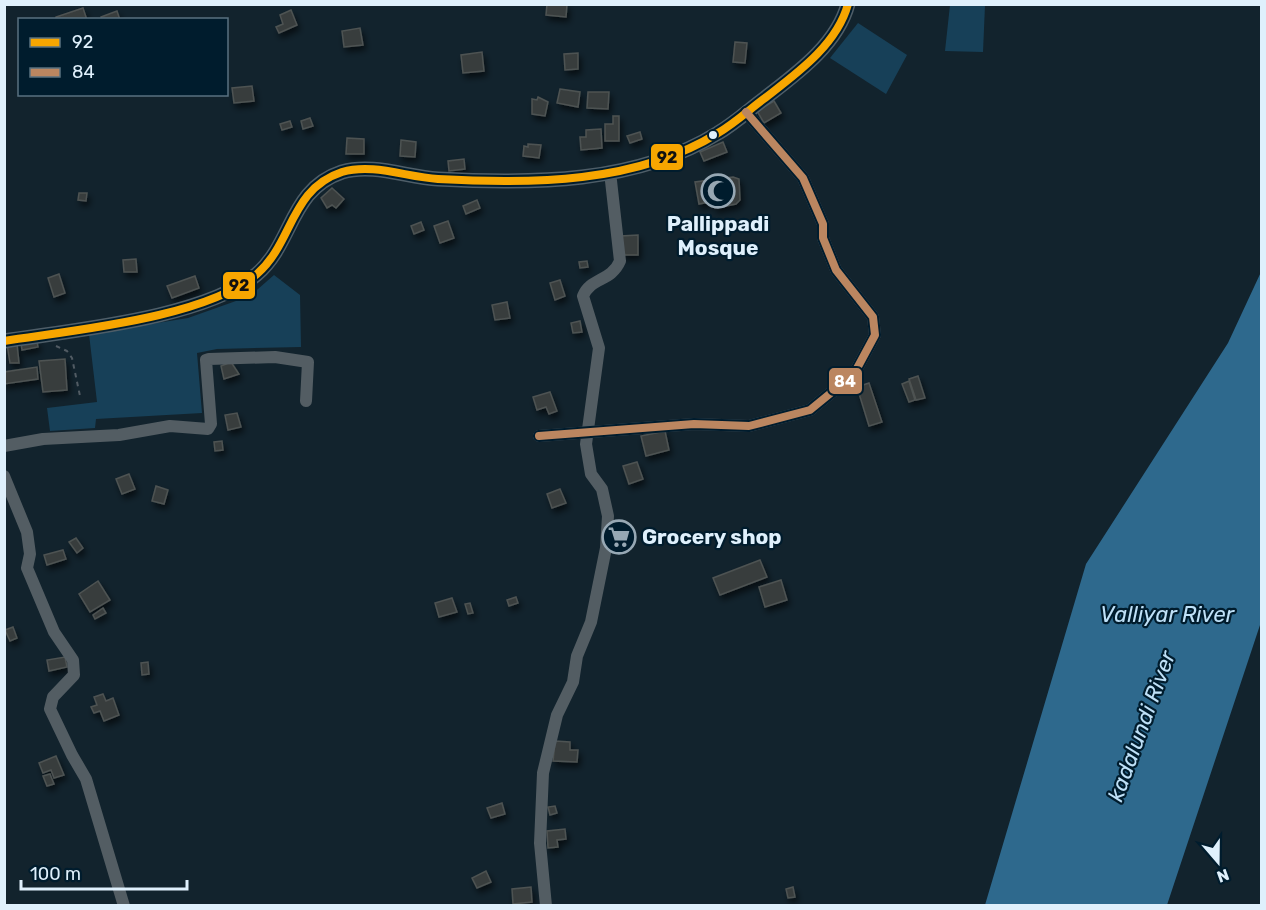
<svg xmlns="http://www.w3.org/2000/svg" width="1266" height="910" viewBox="0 0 1266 910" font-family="Rubik,sans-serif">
<defs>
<filter id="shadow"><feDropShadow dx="2.5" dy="4.5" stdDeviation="3" flood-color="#0009"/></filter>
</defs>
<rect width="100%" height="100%" fill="#12232d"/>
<g fill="#174058">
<path d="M 950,5 L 985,5 L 983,52 L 945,51 Z"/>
<path d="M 858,23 L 907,55 L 886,94 L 830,58 Z"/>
<path d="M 274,275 L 300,295 L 301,347 L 217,349 L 197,353 L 202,413 L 96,419 L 95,428 L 50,431 L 47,408 L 97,402 L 89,334 L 188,318 L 250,296 Z"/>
</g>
<path fill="#2e698d" d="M 1261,272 L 1261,622 L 1167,905 L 985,905 L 1086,564 L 1228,343 Z"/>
<g fill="#393e3e" stroke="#4e5352" stroke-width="1.5" filter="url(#shadow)">
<path d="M 547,4 L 567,5 L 566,17 L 546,15 Z"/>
<path d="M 83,8 L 87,20 L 56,20 L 56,17 Z"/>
<path d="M 291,10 L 297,25 L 279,33 L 276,27 L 283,24 L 280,15 Z"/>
<path d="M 117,11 L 120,20 L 102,20 L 101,17 Z"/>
<path d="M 360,28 L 363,45 L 344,47 L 342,31 Z"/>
<path d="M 735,42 L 747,43 L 745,63 L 733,62 Z"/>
<path d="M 482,52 L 484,71 L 463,73 L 461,55 Z"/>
<path d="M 578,53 L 578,69 L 565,70 L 564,54 Z"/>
<path d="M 252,86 L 254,101 L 234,103 L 232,88 Z"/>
<path d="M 560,89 L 580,92 L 578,107 L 557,103 Z"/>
<path d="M 588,92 L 609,92 L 608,109 L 587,108 Z"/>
<path d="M 538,97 L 548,102 L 545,116 L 532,114 L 532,99 L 537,100 Z"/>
<path d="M 774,101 L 781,113 L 764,123 L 757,111 Z"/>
<path d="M 613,116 L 619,116 L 619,141 L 605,141 L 605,124 L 613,124 Z"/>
<path d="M 310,118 L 313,126 L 303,129 L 301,121 Z"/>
<path d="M 290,121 L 292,127 L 282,130 L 280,124 Z"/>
<path d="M 601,129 L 602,148 L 581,150 L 580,137 L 586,137 L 586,130 Z"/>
<path d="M 640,132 L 642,139 L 630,143 L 627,136 Z"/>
<path d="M 347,138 L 364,139 L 364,154 L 346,154 Z"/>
<path d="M 401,140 L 416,142 L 415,157 L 400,156 Z"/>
<path d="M 723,142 L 727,152 L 704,161 L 700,152 Z"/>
<path d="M 528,144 L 541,145 L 539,158 L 523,156 L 524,146 L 528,147 Z"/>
<path d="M 464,159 L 465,169 L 449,171 L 448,161 Z"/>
<path d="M 733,177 L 739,179 L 740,200 L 736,204 L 715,208 L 714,201 L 699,204 L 695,182 Z"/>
<path d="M 332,188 L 344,199 L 336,208 L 332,205 L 327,208 L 321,198 Z"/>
<path d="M 79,193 L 87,193 L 86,201 L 78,200 Z"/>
<path d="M 477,200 L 480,208 L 466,214 L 463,206 Z"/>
<path d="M 448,221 L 454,238 L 440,243 L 434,226 Z"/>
<path d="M 421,222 L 424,230 L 414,234 L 411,226 Z"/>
<path d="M 638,235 L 638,255 L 622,255 L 621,236 Z"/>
<path d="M 136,259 L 137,272 L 124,272 L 123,260 Z"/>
<path d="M 587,261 L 588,267 L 580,268 L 579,262 Z"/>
<path d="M 59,274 L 65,293 L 54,297 L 48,278 Z"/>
<path d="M 195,276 L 199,288 L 172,298 L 167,286 Z"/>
<path d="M 560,280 L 565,296 L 555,300 L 550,283 Z"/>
<path d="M 507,302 L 510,318 L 495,320 L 492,305 Z"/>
<path d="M 580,321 L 582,332 L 573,333 L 571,323 Z"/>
<path d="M 37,341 L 38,347 L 22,350 L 21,343 Z"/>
<path d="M 7,344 L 17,344 L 19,363 L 10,363 Z"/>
<path d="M 65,359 L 67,390 L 43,392 L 39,361 Z"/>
<path d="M 231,362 L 239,374 L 224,379 L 221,366 Z"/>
<path d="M 37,367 L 38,379 L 4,384 L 4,372 Z"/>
<path d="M 918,376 L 925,398 L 916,400 L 909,379 Z"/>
<path d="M 909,381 L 915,400 L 909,402 L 902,384 Z"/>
<path d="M 869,383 L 882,422 L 869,426 L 857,387 Z"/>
<path d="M 550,392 L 557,411 L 549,414 L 546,407 L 537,410 L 533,397 Z"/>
<path d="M 237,413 L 241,427 L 228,430 L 225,415 Z"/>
<path d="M 665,431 L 669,450 L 646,456 L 641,436 Z"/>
<path d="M 222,441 L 223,450 L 215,451 L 214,442 Z"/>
<path d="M 637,462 L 643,479 L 629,484 L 623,466 Z"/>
<path d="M 129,474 L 135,489 L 122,494 L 116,479 Z"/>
<path d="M 156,486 L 168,490 L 164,504 L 152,501 Z"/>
<path d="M 560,489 L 566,503 L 552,508 L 547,494 Z"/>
<path d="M 76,538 L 83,548 L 77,553 L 69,542 Z"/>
<path d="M 63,550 L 66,559 L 47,565 L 44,555 Z"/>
<path d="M 760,560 L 767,577 L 720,595 L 713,578 Z"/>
<path d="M 781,580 L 787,600 L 765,607 L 759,587 Z"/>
<path d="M 98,581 L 110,600 L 90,612 L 79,594 Z"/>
<path d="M 516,597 L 518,603 L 509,606 L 507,600 Z"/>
<path d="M 452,598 L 457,612 L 439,617 L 435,603 Z"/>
<path d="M 470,603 L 473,613 L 468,614 L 465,604 Z"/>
<path d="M 103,608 L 106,613 L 95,619 L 93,615 Z"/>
<path d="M 13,627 L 17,638 L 10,641 L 5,630 Z"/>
<path d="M 65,657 L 67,667 L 49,671 L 47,660 Z"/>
<path d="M 148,662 L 149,674 L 142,675 L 141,663 Z"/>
<path d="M 103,694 L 106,701 L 113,698 L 119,715 L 104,721 L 100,711 L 94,713 L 91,707 L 97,705 L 94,697 Z"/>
<path d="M 555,741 L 570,742 L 570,750 L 578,750 L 577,762 L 553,761 Z"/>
<path d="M 56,756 L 64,775 L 54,778 L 51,770 L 43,773 L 39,763 Z"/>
<path d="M 50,774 L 54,784 L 47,786 L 43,776 Z"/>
<path d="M 502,803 L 505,814 L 491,818 L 487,808 Z"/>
<path d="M 555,806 L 557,813 L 550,815 L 548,807 Z"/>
<path d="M 565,829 L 566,839 L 557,840 L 558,847 L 548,848 L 547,831 Z"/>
<path d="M 486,871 L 491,882 L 477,888 L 472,878 Z"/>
<path d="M 531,887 L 532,902 L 513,904 L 512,889 Z"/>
<path d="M 793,887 L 795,897 L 788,898 L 786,889 Z"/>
</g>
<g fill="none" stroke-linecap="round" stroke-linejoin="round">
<path stroke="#515b63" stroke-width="2" stroke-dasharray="4.5 4.5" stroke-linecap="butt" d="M 56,346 L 67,351 L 72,358 L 80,396"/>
<g stroke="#535d63" stroke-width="12">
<path d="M 539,436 L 694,424 L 749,426 L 810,410 L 854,374 L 875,335 L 873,317 L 836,270 L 823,238 L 823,224 L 803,178 L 746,112"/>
<path d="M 4,446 L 43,439 L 119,435 L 170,426 L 208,429 L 211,424 L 206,360 L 209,359 L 275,357 L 308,362 L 306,401"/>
<path d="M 4,476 L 27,532 L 30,554 L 27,568 L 54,632 L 73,660 L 74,675 L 53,697 L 50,709 L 72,755 L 86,779 L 124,906"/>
<path d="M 546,906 L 540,843 L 543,773 L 557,715 L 573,682 L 577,656 L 591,622 L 606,548 L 608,516 L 602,489 L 591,474 L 586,444 L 599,348 L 583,296 C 591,277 611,282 620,261 L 610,172"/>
</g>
<path stroke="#4f5e68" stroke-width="15" d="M 4,341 C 73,330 205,318 257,274 C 293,243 290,189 342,172 C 373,163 406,177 438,179 C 531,184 636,184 718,133 C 735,123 750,109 765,98 C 796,74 837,45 848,4"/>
<g stroke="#001c2d" stroke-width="12">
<path id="bus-1" d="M 4,341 C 73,330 205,318 257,274 C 293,243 290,189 342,172 C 373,163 406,177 438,179 C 531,184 636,184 718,133 C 735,123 750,109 765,98 C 796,74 837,45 848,4"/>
</g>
<g stroke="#001c2d" stroke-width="12">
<path id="bus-2" d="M 539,436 L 694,424 L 749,426 L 810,410 L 854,374 L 875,335 L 873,317 L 836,270 L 823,238 L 823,224 L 803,178 L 746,112"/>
</g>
<use href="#bus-1" stroke="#f7a600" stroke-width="8"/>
<use href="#bus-2" stroke="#bb8660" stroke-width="8"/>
</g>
<defs>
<g id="mosque-ring" transform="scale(1.725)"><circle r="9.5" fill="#001c2d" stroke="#97a8b4" stroke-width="1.5"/><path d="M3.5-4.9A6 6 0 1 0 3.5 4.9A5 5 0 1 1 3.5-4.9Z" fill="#97a8b4"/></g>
<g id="supermarket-ring" transform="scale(1.725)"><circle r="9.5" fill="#001c2d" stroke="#97a8b4" stroke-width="1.5"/><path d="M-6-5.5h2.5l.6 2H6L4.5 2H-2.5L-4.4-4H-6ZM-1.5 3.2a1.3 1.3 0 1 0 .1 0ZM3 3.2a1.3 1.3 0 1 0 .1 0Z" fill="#97a8b4"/></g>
</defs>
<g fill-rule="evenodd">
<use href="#mosque-ring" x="718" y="191"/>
<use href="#supermarket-ring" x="619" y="537"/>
</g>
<circle fill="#dff0fc" stroke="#001c2d" stroke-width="2" cx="713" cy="135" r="5"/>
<g text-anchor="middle" stroke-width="4.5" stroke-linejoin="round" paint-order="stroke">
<g font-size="21" font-weight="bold" fill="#dff0fc" stroke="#001c2d">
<text x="718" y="231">Pallippadi<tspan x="718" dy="24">Mosque</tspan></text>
<text x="642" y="544" text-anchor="start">Grocery shop</text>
</g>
<g font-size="22" font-style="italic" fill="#bfe1f8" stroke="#001c2d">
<text x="1167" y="622">Valliyar River</text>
<text transform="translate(1141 726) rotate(-70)" y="8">kadalundi River</text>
</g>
</g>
<g stroke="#001c2d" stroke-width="2">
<rect x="650" y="143" width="34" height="28" rx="6" fill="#f7a600"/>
<rect x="222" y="271" width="34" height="29" rx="6" fill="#f7a600"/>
<rect x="828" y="367" width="35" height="28" rx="6" fill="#bb8660"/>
</g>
<g font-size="16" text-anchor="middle" font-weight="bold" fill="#fff">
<text x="845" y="387">84</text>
</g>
<g font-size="16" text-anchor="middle" font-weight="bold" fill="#111">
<text x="667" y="163">92</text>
<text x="239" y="291">92</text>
</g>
<rect width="1266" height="910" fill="none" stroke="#dff0fc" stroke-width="12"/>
<rect x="18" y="18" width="210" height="78" fill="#001c2d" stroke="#597180" stroke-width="1.5"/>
<rect x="30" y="38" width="30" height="9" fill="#f7a600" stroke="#597180" stroke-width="1.5"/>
<text x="72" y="48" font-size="18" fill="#dff0fc">92</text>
<rect x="30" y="68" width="30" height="9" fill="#bb8660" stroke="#597180" stroke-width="1.5"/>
<text x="72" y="78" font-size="18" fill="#dff0fc">84</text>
<g transform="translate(1218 862) rotate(160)" stroke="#001c2d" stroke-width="4.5" paint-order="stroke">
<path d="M0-4.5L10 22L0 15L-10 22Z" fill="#dff0fc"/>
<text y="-9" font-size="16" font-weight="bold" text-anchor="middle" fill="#dff0fc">N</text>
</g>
<path d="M21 880v9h166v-9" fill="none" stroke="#dff0fc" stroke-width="3"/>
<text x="30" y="880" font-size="18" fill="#dff0fc" stroke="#001c2d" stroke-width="4.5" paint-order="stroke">100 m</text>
</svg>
